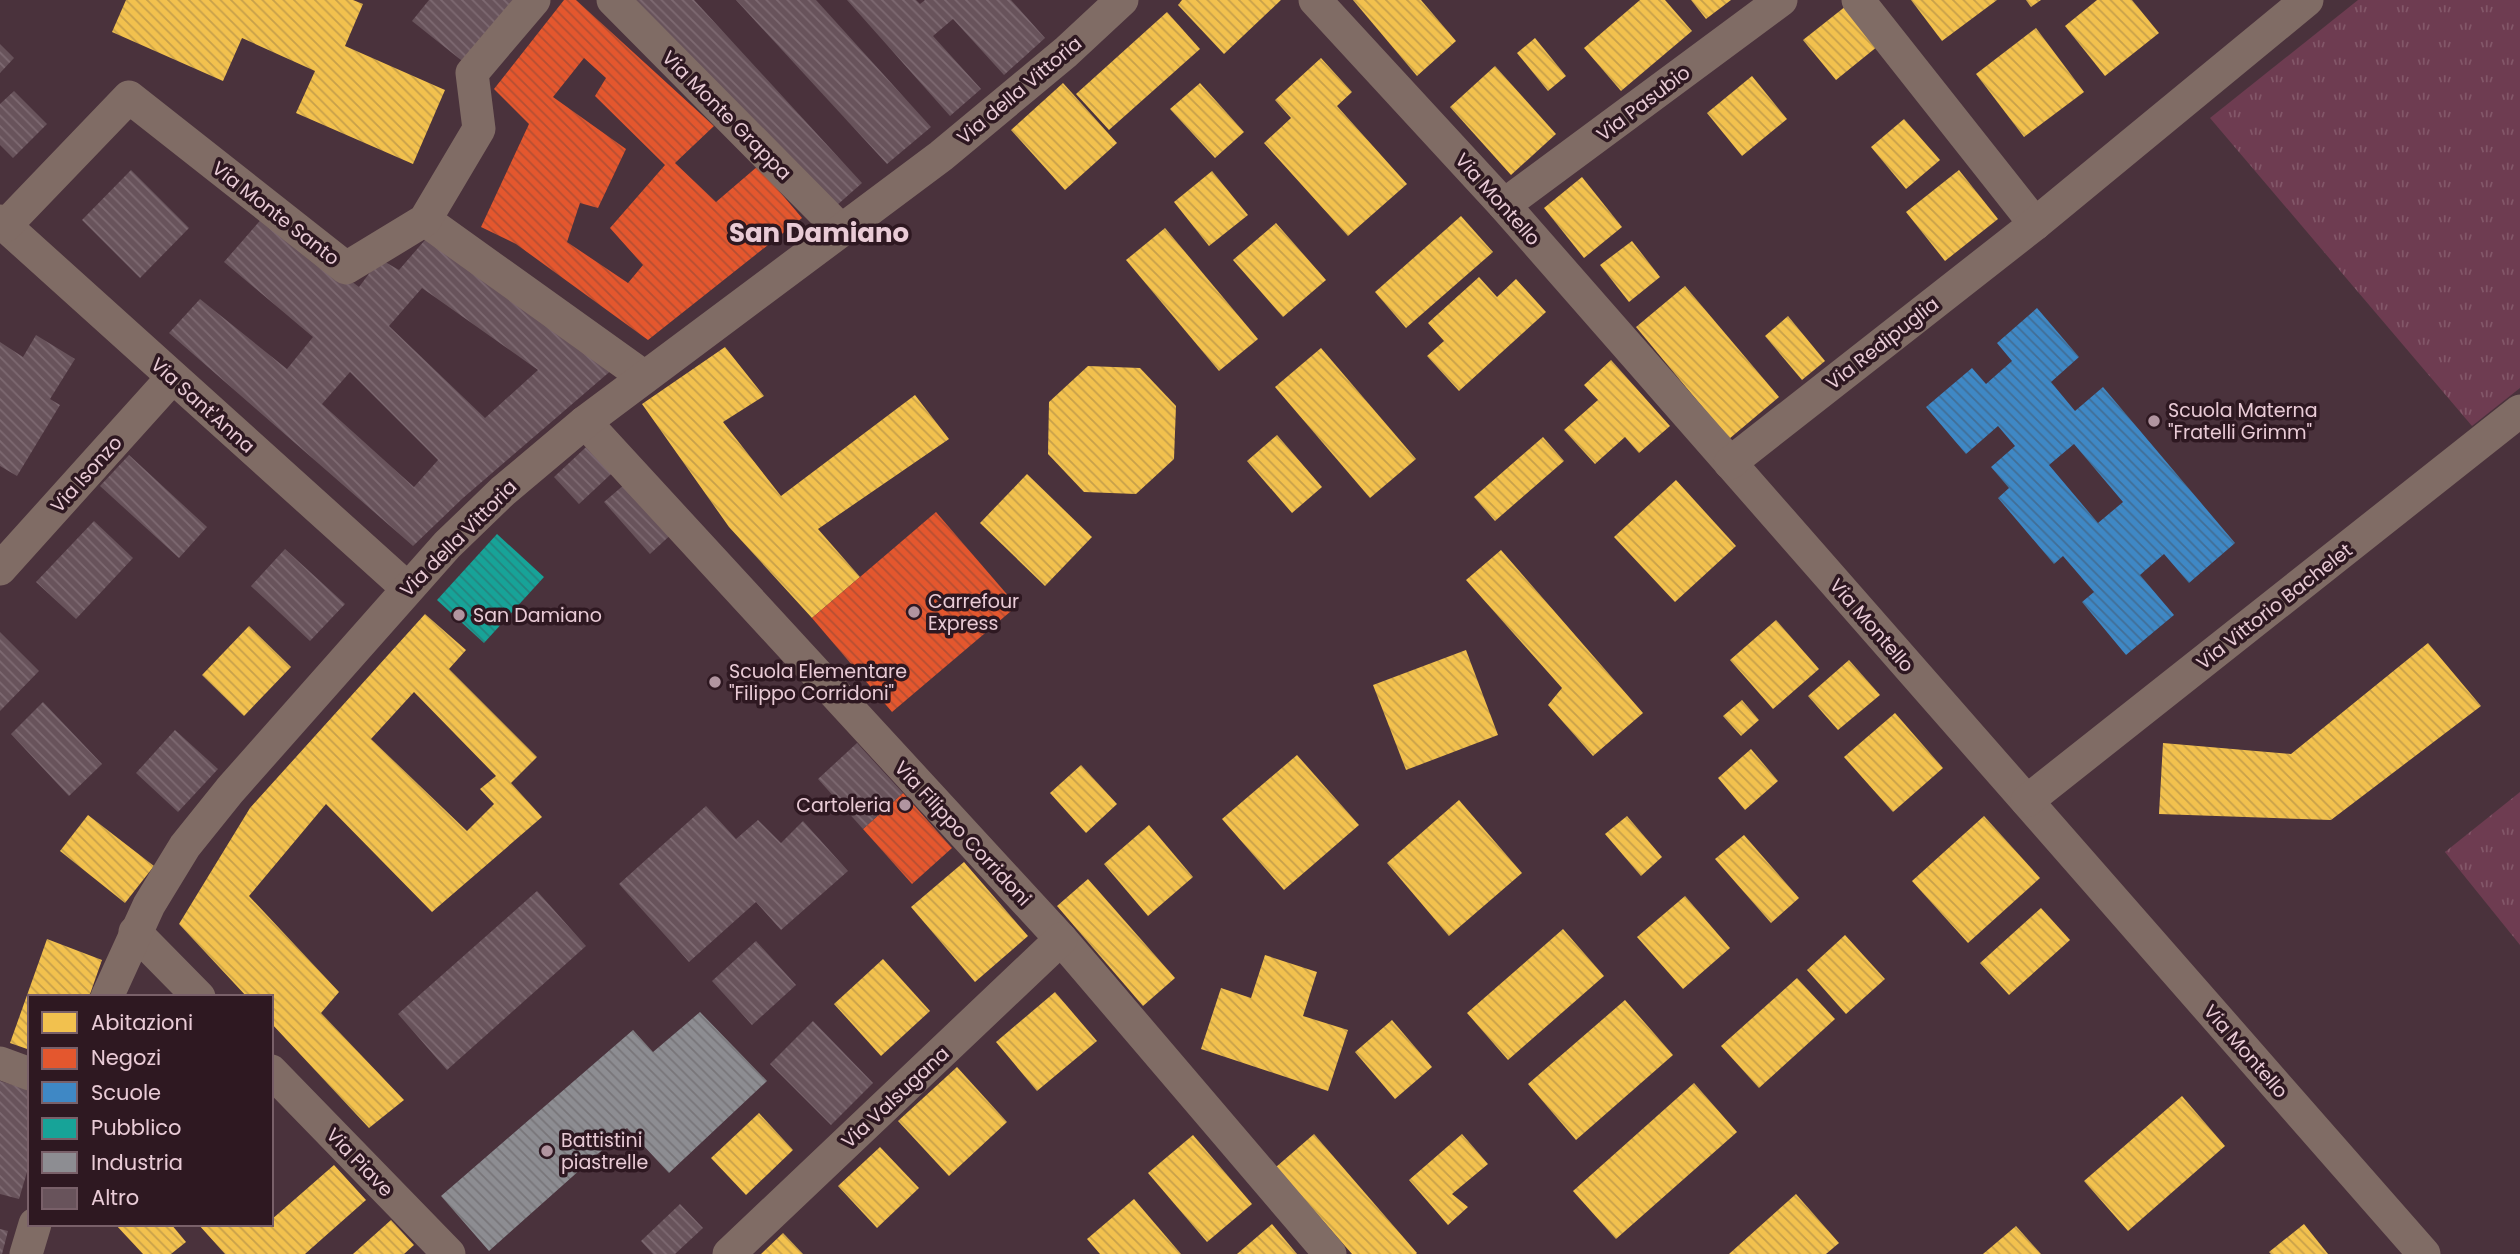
<svg xmlns="http://www.w3.org/2000/svg" width="2520" height="1254" viewBox="0 0 2520 1254" font-family="Poppins,sans-serif">
<defs>
<pattern id="park-tufts" width="24" height="20" patternUnits="userSpaceOnUse" patternTransform="scale(1.75)"><rect width="24" height="20" fill="#6e3c51"/><path d="M3 7l-1-3M5 7V3M7 7l1-3M15 17l-1-3M17 17v-4M19 17l1-3" fill="none" stroke="#835769"/></pattern>
<pattern id="homes-back-hatch" width="6" height="6" patternUnits="userSpaceOnUse" patternTransform="scale(1.75)"><rect width="6" height="6" fill="#f2c14e"/><path d="M-1 5l2 2M0 0l6 6M5-1l2 2" fill="none" stroke="#c7a04a"/></pattern>
<pattern id="shops-back-hatch" width="6" height="6" patternUnits="userSpaceOnUse" patternTransform="scale(1.75)"><rect width="6" height="6" fill="#e4572e"/><path d="M-1 5l2 2M0 0l6 6M5-1l2 2" fill="none" stroke="#b54f33"/></pattern>
<pattern id="schools-back-hatch" width="6" height="6" patternUnits="userSpaceOnUse" patternTransform="scale(1.75)"><rect width="6" height="6" fill="#3f88c5"/><path d="M-1 5l2 2M0 0l6 6M5-1l2 2" fill="none" stroke="#416e96"/></pattern>
<pattern id="public-back-hatch" width="6" height="6" patternUnits="userSpaceOnUse" patternTransform="scale(1.75)"><rect width="6" height="6" fill="#17a398"/><path d="M-1 5l2 2M0 0l6 6M5-1l2 2" fill="none" stroke="#25847e"/></pattern>
<pattern id="industry-back-hatch" width="6" height="6" patternUnits="userSpaceOnUse" patternTransform="scale(1.75)"><rect width="6" height="6" fill="#8d8d92"/><path d="M-1 5l2 2M0 0l6 6M5-1l2 2" fill="none" stroke="#787579"/></pattern>
<pattern id="building-back-hatch" width="6" height="6" patternUnits="userSpaceOnUse" patternTransform="scale(1.75)"><rect width="6" height="6" fill="#68535b"/><path d="M-1 5l2 2M0 0l6 6M5-1l2 2" fill="none" stroke="#7e6a72"/></pattern>
</defs>
<rect width="100%" height="100%" fill="#4a323c"/>
<g fill="url(#park-tufts)">
<path d="M 2358,0 L 2520,0 L 2520,388 L 2472,426 L 2210,118 Z"/>
<path d="M 2520,792 L 2520,945 L 2445,852 Z"/>
</g>
<g fill="url(#homes-back-hatch)" fill-rule="evenodd">
<path d="M 126,0 L 353,0 L 363,4 L 345,46 L 445,90 L 413,164 L 296,113 L 315,71 L 242,38 L 223,81 L 112,32 Z"/>
<path d="M 1182,0 L 1281,0 L 1224,54 L 1178,5 Z"/>
<path d="M 1353,0 L 1421,0 L 1456,41 L 1417,76 Z"/>
<path d="M 1640,0 L 1665,0 L 1692,31 L 1621,91 L 1584,48 Z"/>
<path d="M 1691,0 L 1731,0 L 1706,19 Z"/>
<path d="M 1911,0 L 1997,0 L 1942,41 Z"/>
<path d="M 2026,0 L 2041,0 L 2031,7 Z"/>
<path d="M 2097,0 L 2132,0 L 2159,33 L 2105,76 L 2065,26 Z"/>
<path d="M 1846,6 L 1878,46 L 1836,80 L 1803,40 Z"/>
<path d="M 1167,12 L 1200,49 L 1109,130 L 1076,94 Z"/>
<path d="M 2036,28 L 2084,92 L 2024,137 L 1976,74 Z"/>
<path d="M 1535,38 L 1566,76 L 1548,91 L 1517,53 Z"/>
<path d="M 1321,58 L 1352,92 L 1337,106 L 1407,184 L 1348,236 L 1264,143 L 1291,118 L 1275,100 Z"/>
<path d="M 1495,66 L 1556,134 L 1511,175 L 1450,107 Z"/>
<path d="M 1752,76 L 1787,119 L 1742,156 L 1707,113 Z"/>
<path d="M 1063,83 L 1117,143 L 1065,190 L 1011,130 Z"/>
<path d="M 1200,83 L 1244,132 L 1215,158 L 1170,109 Z"/>
<path d="M 1904,119 L 1940,160 L 1906,189 L 1871,147 Z"/>
<path d="M 1959,170 L 1998,219 L 1945,261 L 1906,212 Z"/>
<path d="M 1212,171 L 1248,215 L 1209,246 L 1174,202 Z"/>
<path d="M 1582,177 L 1622,227 L 1584,258 L 1544,208 Z"/>
<path d="M 1461,216 L 1493,252 L 1406,328 L 1375,292 Z"/>
<path d="M 1276,223 L 1326,280 L 1283,317 L 1233,260 Z"/>
<path d="M 1165,228 L 1258,339 L 1219,371 L 1126,260 Z"/>
<path d="M 1632,241 L 1660,277 L 1629,302 L 1600,265 Z"/>
<path d="M 1479,277 L 1497,297 L 1516,279 L 1546,312 L 1459,391 L 1427,356 L 1444,341 L 1428,323 Z"/>
<path d="M 1685,286 L 1779,397 L 1729,439 L 1636,327 Z"/>
<path d="M 1788,316 L 1825,361 L 1802,380 L 1765,336 Z"/>
<path d="M 725,347 L 764,396 L 723,422 L 781,496 L 915,395 L 949,439 L 818,529 L 860,577 L 812,618 L 729,527 L 642,404 Z"/>
<path d="M 1321,348 L 1416,459 L 1370,498 L 1275,387 Z"/>
<path d="M 1611,360 L 1670,426 L 1639,453 L 1625,437 L 1595,464 L 1564,430 L 1598,400 L 1584,385 Z"/>
<path d="M 1088,366 L 1140,368 L 1176,406 L 1174,459 L 1136,494 L 1084,492 L 1048,454 L 1049,402 Z"/>
<path d="M 1277,435 L 1322,487 L 1292,513 L 1247,461 Z"/>
<path d="M 1543,437 L 1564,461 L 1495,521 L 1474,497 Z"/>
<path d="M 1027,474 L 1092,537 L 1045,586 L 980,523 Z"/>
<path d="M 1676,480 L 1736,546 L 1675,602 L 1614,537 Z"/>
<path d="M 1501,550 L 1643,713 L 1593,756 L 1548,705 L 1562,688 L 1466,580 Z"/>
<path d="M 425,614 L 466,650 L 449,669 L 537,757 L 511,783 L 542,817 L 432,912 L 326,804 L 249,896 L 339,992 L 321,1013 L 404,1100 L 369,1128 L 271,1023 L 271,997 L 247,997 L 179,924 L 250,808 ZM 414,692 L 496,776 L 480,789 L 494,804 L 467,831 L 371,739 Z"/>
<path d="M 1776,620 L 1819,669 L 1773,709 L 1730,660 Z"/>
<path d="M 249,626 L 291,667 L 244,716 L 202,675 Z"/>
<path d="M 2428,643 L 2481,706 L 2331,820 L 2159,814 L 2163,743 L 2291,754 Z"/>
<path d="M 1466,650 L 1498,735 L 1406,770 L 1373,685 Z"/>
<path d="M 1849,660 L 1880,695 L 1838,730 L 1808,696 Z"/>
<path d="M 1742,700 L 1759,720 L 1741,736 L 1723,716 Z"/>
<path d="M 1895,713 L 1943,768 L 1893,812 L 1844,757 Z"/>
<path d="M 1751,749 L 1778,781 L 1745,810 L 1718,778 Z"/>
<path d="M 1297,755 L 1359,825 L 1284,890 L 1222,819 Z"/>
<path d="M 1081,765 L 1117,804 L 1086,833 L 1050,793 Z"/>
<path d="M 1459,800 L 1522,873 L 1449,936 L 1387,863 Z"/>
<path d="M 88,815 L 154,866 L 125,903 L 60,851 Z"/>
<path d="M 1627,816 L 1662,857 L 1641,876 L 1605,834 Z"/>
<path d="M 1984,816 L 2040,878 L 1968,943 L 1912,881 Z"/>
<path d="M 1149,825 L 1193,877 L 1148,916 L 1104,864 Z"/>
<path d="M 1744,835 L 1799,898 L 1771,923 L 1715,859 Z"/>
<path d="M 964,862 L 1028,936 L 975,982 L 911,907 Z"/>
<path d="M 1088,879 L 1175,978 L 1143,1006 L 1057,906 Z"/>
<path d="M 1685,896 L 1730,948 L 1683,989 L 1637,937 Z"/>
<path d="M 2041,908 L 2070,940 L 2009,995 L 1980,963 Z"/>
<path d="M 1563,929 L 1604,976 L 1508,1060 L 1467,1013 Z"/>
<path d="M 1845,935 L 1885,979 L 1846,1014 L 1807,970 Z"/>
<path d="M 47,939 L 102,960 L 89,997 L 30,997 L 30,1050 L 10,1043 Z"/>
<path d="M 1265,955 L 1317,972 L 1303,1016 L 1348,1030 L 1328,1091 L 1201,1049 L 1221,988 L 1251,998 Z"/>
<path d="M 883,959 L 930,1011 L 881,1056 L 834,1004 Z"/>
<path d="M 1797,978 L 1835,1019 L 1759,1088 L 1721,1046 Z"/>
<path d="M 1055,992 L 1097,1041 L 1037,1091 L 996,1042 Z"/>
<path d="M 1625,1000 L 1673,1055 L 1576,1140 L 1528,1084 Z"/>
<path d="M 1392,1020 L 1432,1067 L 1395,1099 L 1355,1052 Z"/>
<path d="M 957,1067 L 1007,1122 L 949,1176 L 898,1121 Z"/>
<path d="M 1694,1083 L 1737,1132 L 1616,1239 L 1573,1191 Z"/>
<path d="M 2182,1096 L 2225,1146 L 2128,1231 L 2084,1181 Z"/>
<path d="M 759,1113 L 793,1150 L 746,1195 L 711,1158 Z"/>
<path d="M 1314,1134 L 1417,1253 L 1416,1254 L 1352,1254 L 1276,1167 Z"/>
<path d="M 1462,1134 L 1488,1164 L 1452,1194 L 1468,1207 L 1448,1225 L 1409,1180 Z"/>
<path d="M 1193,1135 L 1252,1204 L 1207,1242 L 1148,1173 Z"/>
<path d="M 880,1147 L 919,1188 L 877,1228 L 838,1186 Z"/>
<path d="M 334,1165 L 366,1200 L 305,1254 L 225,1254 L 198,1224 L 260,1224 L 263,1227 L 271,1224 L 271,1220 Z"/>
<path d="M 1796,1194 L 1839,1243 L 1826,1254 L 1729,1254 Z"/>
<path d="M 1134,1199 L 1181,1254 L 1100,1254 L 1087,1239 Z"/>
<path d="M 391,1220 L 414,1245 L 404,1254 L 353,1254 Z"/>
<path d="M 115,1224 L 171,1224 L 186,1242 L 171,1254 L 143,1254 Z"/>
<path d="M 1272,1224 L 1297,1254 L 1237,1254 Z"/>
<path d="M 2304,1224 L 2328,1254 L 2271,1254 L 2269,1252 Z"/>
<path d="M 2016,1226 L 2041,1254 L 1983,1254 Z"/>
<path d="M 783,1233 L 803,1254 L 761,1254 Z"/>
</g>
<g fill="url(#shops-back-hatch)" fill-rule="evenodd">
<path d="M 564,0 L 576,0 L 714,126 L 675,163 L 716,202 L 758,166 L 802,218 L 648,340 L 516,244 L 481,227 L 529,124 L 494,89 ZM 584,58 L 606,78 L 595,96 L 665,165 L 610,228 L 643,265 L 628,283 L 567,242 L 580,203 L 598,208 L 626,149 L 553,97 Z"/>
<path d="M 936,512 L 1017,606 L 892,712 L 812,618 Z"/>
<path d="M 903,793 L 952,848 L 912,884 L 863,829 Z"/>
</g>
<path fill="url(#schools-back-hatch)" fill-rule="evenodd" d="M 2037,308 L 2079,357 L 2051,382 L 2075,411 L 2103,387 L 2235,543 L 2189,583 L 2164,554 L 2140,575 L 2174,615 L 2126,655 L 2082,602 L 2094,592 L 2063,556 L 2054,564 L 1998,498 L 2009,488 L 1991,467 L 2015,446 L 1998,426 L 1966,454 L 1926,407 L 1972,368 L 1986,384 L 2012,361 L 1997,343 ZM 2074,444 L 2123,502 L 2098,523 L 2049,465 Z"/>
<path fill="url(#public-back-hatch)" d="M 497,534 L 544,577 L 484,643 L 437,600 Z"/>
<path fill="url(#industry-back-hatch)" d="M 700,1012 L 767,1081 L 669,1173 L 627,1128 L 489,1251 L 441,1196 L 633,1030 L 653,1052 Z"/>
<g fill="url(#building-back-hatch)" fill-rule="evenodd">
<path d="M 429,0 L 516,0 L 466,64 L 412,21 Z"/>
<path d="M 633,0 L 694,0 L 862,183 L 836,206 Z"/>
<path d="M 736,0 L 816,0 L 931,127 L 887,164 Z"/>
<path d="M 847,0 L 916,0 L 920,4 L 925,0 L 1011,0 L 1045,38 L 1004,75 L 953,19 L 933,36 L 981,89 L 950,116 Z"/>
<path d="M 0,44 L 14,58 L 0,73 Z"/>
<path d="M 14,91 L 47,124 L 13,158 L 0,145 L 0,104 Z"/>
<path d="M 131,170 L 189,228 L 140,278 L 82,220 Z"/>
<path d="M 265,215 L 359,287 L 380,259 L 399,270 L 431,233 L 614,368 L 463,498 L 413,546 L 169,333 L 200,299 L 287,369 L 313,337 L 224,262 ZM 422,288 L 538,370 L 485,418 L 389,326 ZM 350,372 L 438,460 L 414,487 L 322,404 Z"/>
<path d="M 36,335 L 75,359 L 50,399 L 60,405 L 17,476 L 0,466 L 0,342 L 23,357 Z"/>
<path d="M 599,435 L 625,461 L 579,504 L 554,477 Z"/>
<path d="M 129,455 L 207,527 L 179,558 L 100,486 Z"/>
<path d="M 632,478 L 677,529 L 650,554 L 604,502 Z"/>
<path d="M 94,521 L 133,558 L 76,619 L 36,582 Z"/>
<path d="M 285,549 L 345,604 L 310,641 L 251,586 Z"/>
<path d="M 0,632 L 39,671 L 0,711 Z"/>
<path d="M 43,702 L 102,764 L 69,796 L 11,734 Z"/>
<path d="M 175,730 L 218,769 L 178,812 L 136,773 Z"/>
<path d="M 857,743 L 903,793 L 863,829 L 818,779 Z"/>
<path d="M 706,806 L 736,839 L 758,820 L 781,843 L 803,821 L 848,871 L 781,930 L 756,902 L 689,962 L 619,884 Z"/>
<path d="M 537,891 L 586,946 L 447,1070 L 398,1014 Z"/>
<path d="M 756,941 L 796,985 L 752,1025 L 712,981 Z"/>
<path d="M 813,1021 L 873,1083 L 831,1125 L 770,1064 Z"/>
<path d="M 0,1081 L 30,1090 L 30,1162 L 19,1199 L 0,1194 Z"/>
<path d="M 680,1204 L 703,1228 L 675,1254 L 653,1254 L 641,1241 Z"/>
<path d="M 0,1229 L 8,1231 L 2,1254 L 0,1254 Z"/>
</g>
<g fill="none" stroke-linecap="round" stroke-linejoin="round">
<g stroke="#806c65" stroke-width="33">
<path d="M 613,0 L 841,230"/>
<path d="M 1315,0 L 1504,205 L 2424,1254"/>
<path d="M 1858,0 L 2035,224"/>
<path d="M 1504,205 L 1781,0"/>
<path d="M 425,220 L 643,376"/>
<path d="M 0,221 L 407,588"/>
<path d="M 5,226 L 129,97 L 346,268 L 425,220 L 479,129 L 472,73 L 534,0"/>
<path d="M 585,422 L 1061,939 L 1330,1254"/>
<path d="M 1730,463 L 2035,224 L 2307,0"/>
<path d="M 0,569 L 172,378"/>
<path d="M 2027,801 L 2520,411"/>
<path d="M 135,932 L 199,997"/>
<path d="M 107,997 L 149,905 L 185,846 L 230,790 L 447,545 L 503,491 L 585,422 L 941,156 L 1066,52 L 1122,0"/>
<path d="M 0,1063 L 30,1074"/>
<path d="M 271,1071 L 449,1254"/>
<path d="M 26,1254 L 35,1224"/>
<path d="M 729,1254 L 1061,939"/>
</g>
</g>
<g fill="#b195a0" stroke="#2e1821" stroke-width="2.5">
<circle cx="2154" cy="421" r="7"/>
<circle cx="914" cy="612" r="7"/>
<circle cx="459" cy="615" r="7"/>
<circle cx="715" cy="682" r="7"/>
<circle cx="905" cy="805" r="7"/>
<circle cx="547" cy="1151" r="7"/>
</g>
<g text-anchor="middle" stroke-width="7" stroke-linejoin="round" paint-order="stroke">
<g font-size="19" fill="#e9cbd6" stroke="#2e1821">
<text transform="translate(1019 90) rotate(-40)" y="7">Via della Vittoria</text>
<text transform="translate(1643 103) rotate(-37)" y="7">Via Pasubio</text>
<text transform="translate(727 115) rotate(45)" y="7">Via Monte Grappa</text>
<text transform="translate(1498 199) rotate(48)" y="7">Via Montello</text>
<text transform="translate(276 213) rotate(38)" y="7">Via Monte Santo</text>
<text transform="translate(1882 343) rotate(-38)" y="7">Via Redipuglia</text>
<text transform="translate(203 405) rotate(42)" y="7">Via Sant'Anna</text>
<text transform="translate(86 474) rotate(-48)" y="7">Via Isonzo</text>
<text transform="translate(458 538) rotate(-45)" y="7">Via della Vittoria</text>
<text transform="translate(2274 606) rotate(-38)" y="7">Via Vittorio Bachelet</text>
<text transform="translate(1872 625) rotate(49)" y="7">Via Montello</text>
<text transform="translate(963 833) rotate(47)" y="7">Via Filippo Corridoni</text>
<text transform="translate(2246 1051) rotate(49)" y="7">Via Montello</text>
<text transform="translate(895 1097) rotate(-43)" y="7">Via Valsugana</text>
<text transform="translate(360 1162) rotate(46)" y="7">Via Piave</text>
</g>
<g font-size="19" fill="#e9cbd6" stroke="#2e1821" text-anchor="start">
<text x="2168" y="417">Scuola Materna<tspan x="2168" dy="22">"Fratelli Grimm"</tspan></text>
<text x="928" y="608">Carrefour<tspan x="928" dy="22">Express</tspan></text>
<text x="473" y="622">San Damiano</text>
<text x="729" y="678">Scuola Elementare<tspan x="729" dy="22">"Filippo Corridoni"</tspan></text>
<text x="891" y="812" text-anchor="end">Cartoleria</text>
<text x="561" y="1147">Battistini<tspan x="561" dy="22">piastrelle</tspan></text>
</g>
<g font-size="26" font-weight="bold" fill="#e9cbd6" stroke="#2e1821">
<text x="819" y="242">San Damiano</text>
</g>
</g>
<rect x="28" y="995" width="245" height="231" fill="#2e1821" stroke="#796069" stroke-width="2"/>
<rect x="42" y="1012" width="35" height="21" fill="#f2c14e" stroke="#796069" stroke-width="2"/>
<text x="91" y="1030" font-size="21" fill="#e9cbd6">Abitazioni</text>
<rect x="42" y="1048" width="35" height="21" fill="#e4572e" stroke="#796069" stroke-width="2"/>
<text x="91" y="1065" font-size="21" fill="#e9cbd6">Negozi</text>
<rect x="42" y="1082" width="35" height="21" fill="#3f88c5" stroke="#796069" stroke-width="2"/>
<text x="91" y="1100" font-size="21" fill="#e9cbd6">Scuole</text>
<rect x="42" y="1118" width="35" height="21" fill="#17a398" stroke="#796069" stroke-width="2"/>
<text x="91" y="1135" font-size="21" fill="#e9cbd6">Pubblico</text>
<rect x="42" y="1152" width="35" height="21" fill="#8d8d92" stroke="#796069" stroke-width="2"/>
<text x="91" y="1170" font-size="21" fill="#e9cbd6">Industria</text>
<rect x="42" y="1188" width="35" height="21" fill="#68535b" stroke="#796069" stroke-width="2"/>
<text x="91" y="1205" font-size="21" fill="#e9cbd6">Altro</text>
</svg>
